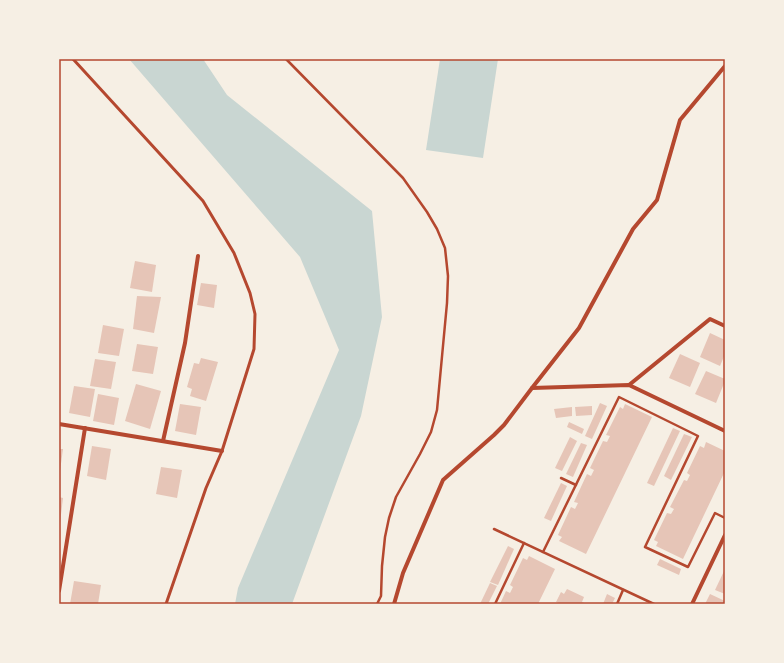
<svg xmlns="http://www.w3.org/2000/svg" width="784" height="663" viewBox="0 0 784 663" font-family="Raleway,sans-serif">
<rect width="100%" height="100%" fill="#f6efe4"/>
<g fill="#c9d6d2">
<path d="M 129,59 L 203,59 L 227,95 L 372,211 L 382,317 L 361,416 L 292,604 L 235,604 L 238,588 L 339,350 L 300,257 Z"/>
<path d="M 440,59 L 498,59 L 483,158 L 426,150 Z"/>
</g>
<g fill="#e6c5b7">
<path d="M 135,261 L 156,265 L 152,292 L 130,288 Z"/>
<path d="M 201,283 L 217,285 L 214,308 L 197,305 Z"/>
<path d="M 137,296 L 161,297 L 154,333 L 133,329 Z"/>
<path d="M 103,325 L 124,329 L 119,356 L 98,353 Z"/>
<path d="M 710,333 L 725,340 L 725,354 L 720,366 L 700,357 Z"/>
<path d="M 137,344 L 158,347 L 153,374 L 132,371 Z"/>
<path d="M 680,354 L 700,363 L 690,387 L 669,378 Z"/>
<path d="M 201,358 L 218,362 L 206,401 L 190,396 L 192,389 L 187,387 L 194,363 L 199,364 Z"/>
<path d="M 95,359 L 116,362 L 111,389 L 90,386 Z"/>
<path d="M 706,371 L 725,379 L 725,381 L 716,403 L 695,394 Z"/>
<path d="M 136,384 L 161,391 L 150,429 L 125,421 Z"/>
<path d="M 74,386 L 95,389 L 90,417 L 69,413 Z"/>
<path d="M 98,394 L 119,398 L 114,425 L 93,421 Z"/>
<path d="M 600,403 L 607,406 L 592,439 L 585,436 Z"/>
<path d="M 180,404 L 201,407 L 196,435 L 175,431 Z"/>
<path d="M 625,404 L 652,417 L 586,554 L 559,541 L 562,537 L 558,535 L 571,507 L 575,509 L 578,503 L 574,502 L 587,474 L 591,476 L 594,470 L 590,468 L 603,441 L 607,442 L 610,436 L 606,435 L 620,407 L 623,409 Z"/>
<path d="M 592,406 L 592,415 L 576,416 L 575,407 Z"/>
<path d="M 572,407 L 572,416 L 556,418 L 554,409 Z"/>
<path d="M 569,422 L 584,429 L 582,434 L 567,427 Z"/>
<path d="M 673,428 L 680,431 L 654,486 L 647,483 Z"/>
<path d="M 684,434 L 692,437 L 671,480 L 664,476 Z"/>
<path d="M 570,437 L 577,441 L 562,471 L 555,468 Z"/>
<path d="M 706,442 L 725,451 L 725,471 L 683,559 L 656,546 L 658,542 L 654,540 L 667,513 L 671,514 L 674,509 L 670,507 L 684,480 L 687,481 L 690,475 L 687,473 L 700,446 L 704,448 Z"/>
<path d="M 581,443 L 587,445 L 573,477 L 566,474 Z"/>
<path d="M 92,446 L 111,449 L 106,480 L 87,476 Z"/>
<path d="M 59,449 L 63,449 L 60,471 L 59,471 Z"/>
<path d="M 161,467 L 182,470 L 177,498 L 156,494 Z"/>
<path d="M 561,483 L 567,486 L 551,521 L 544,518 Z"/>
<path d="M 59,497 L 63,498 L 60,523 L 59,523 Z"/>
<path d="M 508,546 L 514,549 L 498,585 L 490,582 Z"/>
<path d="M 529,556 L 555,569 L 538,604 L 500,604 L 506,591 L 510,593 L 513,587 L 510,585 L 523,558 L 527,560 Z"/>
<path d="M 660,559 L 681,569 L 679,575 L 657,565 Z"/>
<path d="M 725,569 L 725,594 L 715,590 Z"/>
<path d="M 74,581 L 101,585 L 98,604 L 70,604 Z"/>
<path d="M 490,583 L 497,586 L 488,604 L 480,604 Z"/>
<path d="M 567,589 L 584,597 L 582,602 L 587,604 L 559,604 L 559,603 L 556,602 L 561,592 L 564,594 Z"/>
<path d="M 607,594 L 615,598 L 612,604 L 603,604 Z"/>
<path d="M 710,594 L 725,601 L 725,604 L 705,604 Z"/>
</g>
<g fill="none" stroke-linecap="round" stroke-linejoin="round">
<g stroke="#b5482f" stroke-width="2.5">
<path d="M 286,59 L 403,178 L 427,212 L 437,229 L 445,248 L 448,276 L 447,303 L 437,410 L 431,432 L 420,454 L 396,497 L 389,518 L 385,537 L 382,566 L 381,596 L 377,604"/>
<path d="M 561,478 L 576,485"/>
<path d="M 494,529 L 654,604"/>
<path d="M 543,552 L 619,397 L 698,436 L 645,547 L 688,567 L 715,513 L 725,518"/>
<path d="M 495,604 L 524,543"/>
<path d="M 617,604 L 623,590"/>
</g>
<path stroke="#b5482f" stroke-width="3" d="M 73,59 L 203,201 L 234,253 L 250,293 L 255,314 L 254,349 L 222,451 L 206,488 L 166,604"/>
<g stroke="#b5482f" stroke-width="4">
<path d="M 629,385 L 710,319 L 725,326"/>
<path d="M 532,388 L 579,328 L 633,229 L 657,200 L 680,120 L 725,66"/>
<path d="M 59,424 L 222,451"/>
<path d="M 163,441 L 185,343 L 198,256"/>
<path d="M 59,591 L 85,428"/>
<path d="M 394,604 L 403,573 L 443,480 L 494,435 L 504,425 L 532,388 L 629,385 L 725,431"/>
<path d="M 692,604 L 725,535"/>
</g>
</g>
<rect width="784" height="663" fill="none" stroke="#f6efe4" stroke-width="120"/>
<rect x="60" y="60" width="664" height="543" fill="none" stroke="#b5482f" stroke-width="1.5"/>
</svg>
